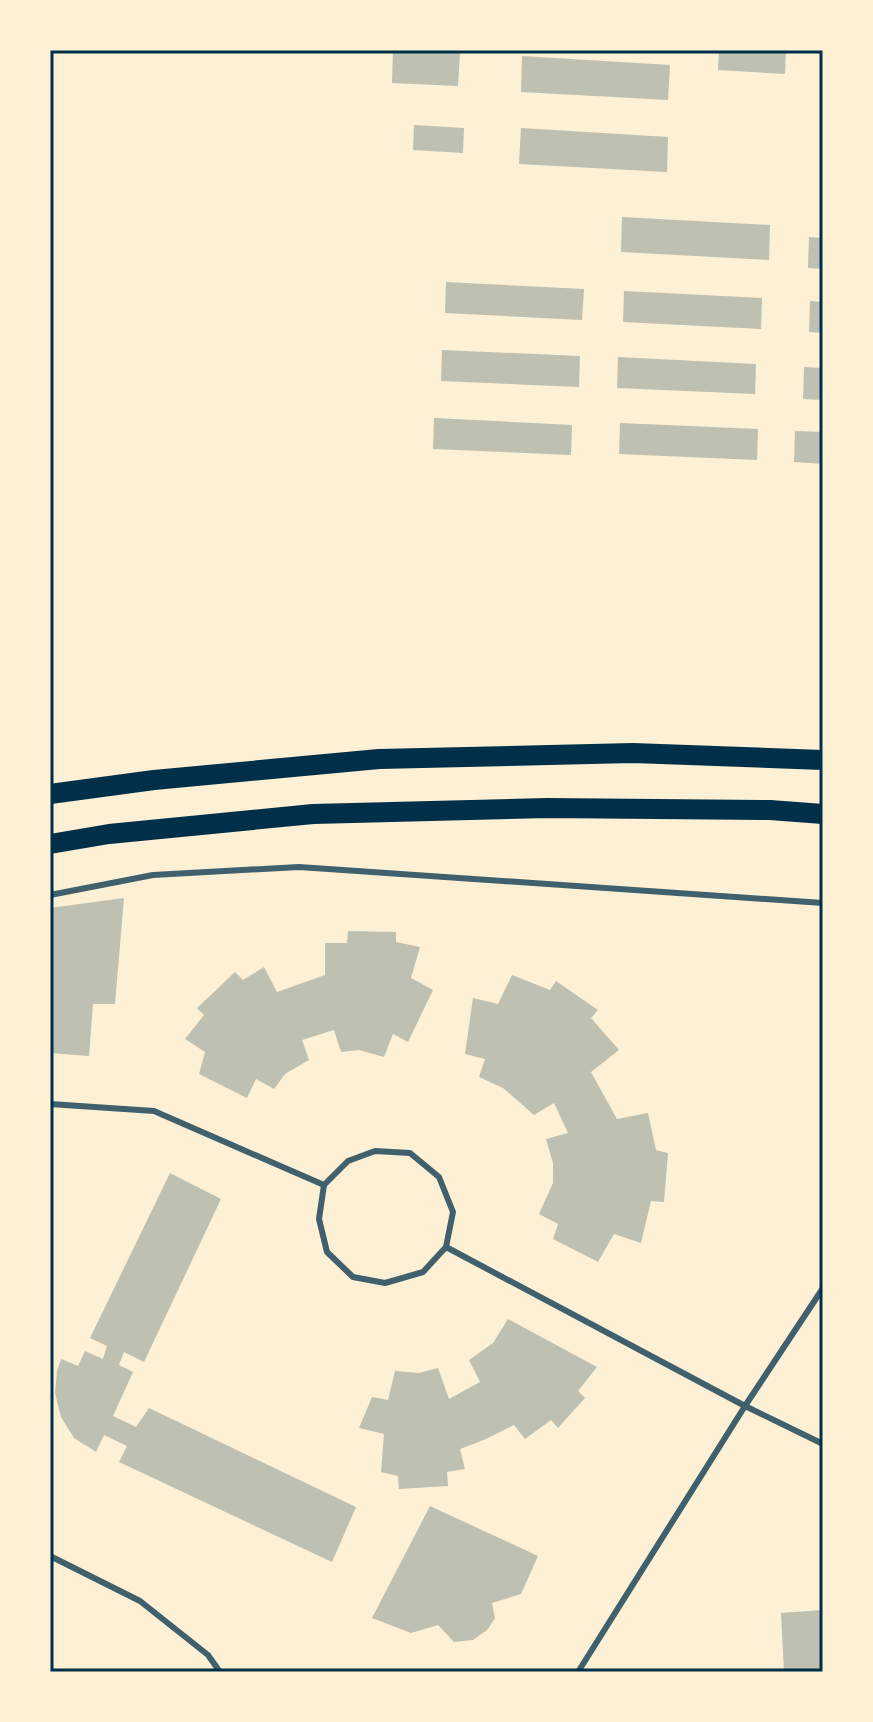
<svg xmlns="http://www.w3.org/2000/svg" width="873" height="1722" viewBox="0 0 873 1722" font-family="Rubik,sans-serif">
<rect width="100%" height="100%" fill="#fdf0d5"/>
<g fill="#bec0b2">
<path d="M 393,50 L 460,53 L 458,86 L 392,83 Z"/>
<path d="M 719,50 L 786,50 L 785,74 L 718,70 Z"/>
<path d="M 522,56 L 670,65 L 668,100 L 521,92 Z"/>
<path d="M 414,125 L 464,128 L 463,153 L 413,150 Z"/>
<path d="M 521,128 L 668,137 L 667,172 L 519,164 Z"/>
<path d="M 622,217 L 770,225 L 769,260 L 621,252 Z"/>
<path d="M 809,237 L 823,238 L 823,269 L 808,268 Z"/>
<path d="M 446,282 L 584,289 L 582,320 L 445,313 Z"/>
<path d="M 624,291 L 762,298 L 761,329 L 623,322 Z"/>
<path d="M 810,301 L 823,302 L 823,333 L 809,332 Z"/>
<path d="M 442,350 L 580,356 L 579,387 L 441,381 Z"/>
<path d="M 618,357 L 756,364 L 755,394 L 617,388 Z"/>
<path d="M 804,367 L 823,368 L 823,400 L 803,399 Z"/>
<path d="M 434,418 L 572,425 L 571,455 L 433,449 Z"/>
<path d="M 620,423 L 758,429 L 757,460 L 619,454 Z"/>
<path d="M 795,431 L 823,432 L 823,464 L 794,462 Z"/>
<path d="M 124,898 L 115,1004 L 93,1004 L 89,1056 L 50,1053 L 50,908 Z"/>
<path d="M 348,931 L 396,932 L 396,942 L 420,947 L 411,978 L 433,990 L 408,1042 L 393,1034 L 384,1057 L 359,1050 L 341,1052 L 334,1030 L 302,1040 L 309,1060 L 285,1074 L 274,1089 L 256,1079 L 247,1098 L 199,1074 L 205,1052 L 185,1039 L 204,1015 L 197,1008 L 235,972 L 243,980 L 264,967 L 277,992 L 325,975 L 325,943 L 347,943 Z"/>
<path d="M 512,975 L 550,990 L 556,981 L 598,1010 L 591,1018 L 619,1050 L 591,1072 L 617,1119 L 648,1113 L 656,1150 L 668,1153 L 664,1202 L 651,1201 L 641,1243 L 614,1234 L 598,1262 L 553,1239 L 558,1224 L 539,1214 L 553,1183 L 553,1163 L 546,1139 L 568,1133 L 554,1103 L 534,1115 L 503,1088 L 479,1077 L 485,1059 L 465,1054 L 473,998 L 498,1004 Z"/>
<path d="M 170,1173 L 221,1199 L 144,1362 L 124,1352 L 119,1365 L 133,1372 L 113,1416 L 136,1427 L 149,1408 L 356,1507 L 332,1562 L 119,1462 L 127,1446 L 104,1435 L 96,1452 L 74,1438 L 61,1417 L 55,1393 L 57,1371 L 61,1359 L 78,1366 L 85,1351 L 103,1359 L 107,1346 L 90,1338 Z"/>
<path d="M 508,1319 L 597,1367 L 578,1391 L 585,1398 L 558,1428 L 551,1420 L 525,1439 L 514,1425 L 486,1439 L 460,1449 L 465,1469 L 447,1472 L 448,1486 L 399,1489 L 398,1476 L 381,1472 L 384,1434 L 359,1428 L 372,1397 L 388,1400 L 395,1371 L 419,1373 L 438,1368 L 449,1399 L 480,1382 L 469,1360 L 493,1343 Z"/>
<path d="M 430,1506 L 538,1556 L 521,1594 L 492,1603 L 495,1618 L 487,1630 L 473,1640 L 454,1642 L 438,1625 L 411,1633 L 372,1618 Z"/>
<path d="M 823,1610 L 823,1672 L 784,1672 L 781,1613 Z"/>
</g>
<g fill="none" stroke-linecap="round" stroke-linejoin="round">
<g stroke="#3f606c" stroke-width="6">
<path d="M 50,895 L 153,875 L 299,867 L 823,903"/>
<path d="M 50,1104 L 154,1111 L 324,1185"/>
<path d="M 375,1151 L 410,1153 L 439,1177 L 453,1212 L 446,1247 L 423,1272 L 385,1283 L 353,1277 L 327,1252 L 319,1219 L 324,1185 L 348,1161 Z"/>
<path d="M 446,1247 L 745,1406 L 823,1444"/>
<path d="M 50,1556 L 140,1601 L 208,1655 L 220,1672"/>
<path d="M 578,1672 L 745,1406 L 823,1288"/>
</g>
<g stroke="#003049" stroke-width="20">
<path d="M 50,794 L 154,780 L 379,759 L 633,753 L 823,760"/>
<path d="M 50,844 L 109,834 L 313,814 L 547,808 L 770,810 L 823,814"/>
</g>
</g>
<rect width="873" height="1722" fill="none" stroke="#fdf0d5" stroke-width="104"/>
<rect x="52" y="52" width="769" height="1618" fill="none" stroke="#003049" stroke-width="3"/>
</svg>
